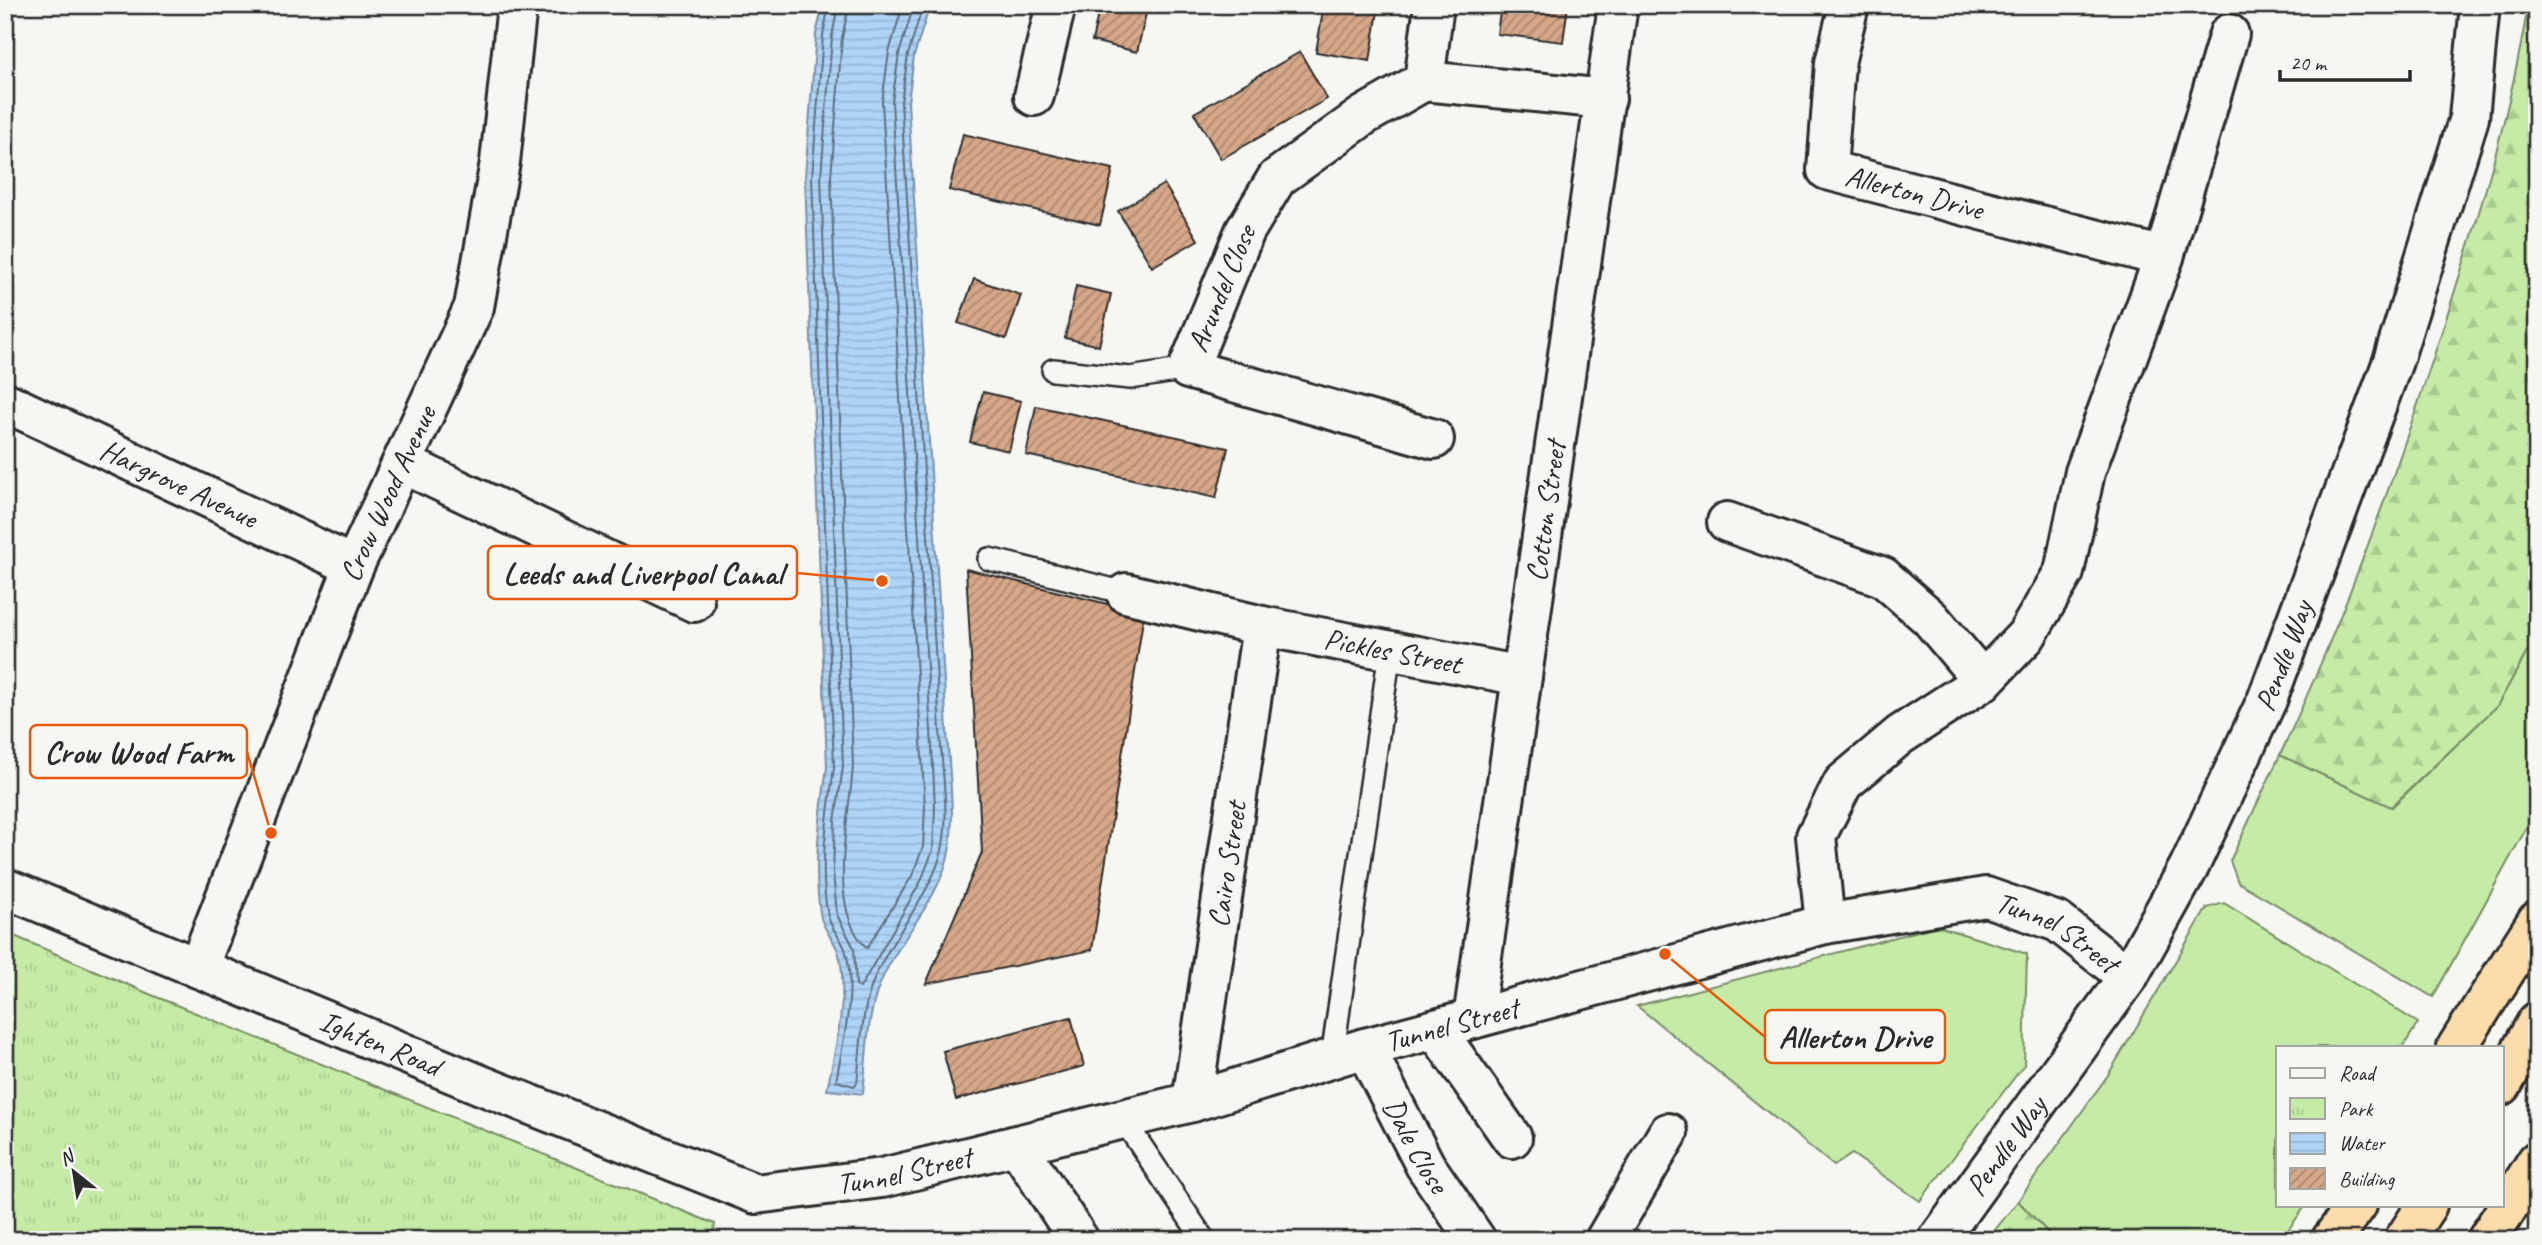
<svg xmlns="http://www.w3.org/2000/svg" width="2542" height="1245" viewBox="0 0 2542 1245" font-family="Caveat,sans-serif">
<defs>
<pattern id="forest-firs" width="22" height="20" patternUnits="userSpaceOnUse" patternTransform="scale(1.75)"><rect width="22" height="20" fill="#c5eba6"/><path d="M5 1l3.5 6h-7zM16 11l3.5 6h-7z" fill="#a9ca8f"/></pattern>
<pattern id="park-tufts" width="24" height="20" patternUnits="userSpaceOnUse" patternTransform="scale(1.75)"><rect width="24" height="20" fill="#c5eba6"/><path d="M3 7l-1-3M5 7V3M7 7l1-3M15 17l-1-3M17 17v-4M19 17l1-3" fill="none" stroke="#a9ca8f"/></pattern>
<pattern id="water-rules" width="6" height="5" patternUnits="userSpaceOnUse" patternTransform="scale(1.75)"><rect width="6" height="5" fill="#aed4f8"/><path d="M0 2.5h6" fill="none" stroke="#96b6d5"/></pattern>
<pattern id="building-hatch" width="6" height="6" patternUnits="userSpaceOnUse" patternTransform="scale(1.75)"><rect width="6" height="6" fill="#d6a788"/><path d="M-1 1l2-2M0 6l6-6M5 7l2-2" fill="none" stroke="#ae886f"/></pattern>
</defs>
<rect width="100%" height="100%" fill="#f6f6f2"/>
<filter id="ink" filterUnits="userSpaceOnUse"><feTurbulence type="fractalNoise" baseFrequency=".0143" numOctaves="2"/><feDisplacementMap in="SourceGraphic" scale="14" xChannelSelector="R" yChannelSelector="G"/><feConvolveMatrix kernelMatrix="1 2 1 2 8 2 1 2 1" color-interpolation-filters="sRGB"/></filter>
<g filter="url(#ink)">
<g fill="#c5eba6" stroke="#788b68" stroke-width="2">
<path d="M 2537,634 L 2537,809 L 2433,997 L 2238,882 L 2230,861 L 2280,755 L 2392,807 L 2497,706 Z"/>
<path d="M 2224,903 L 2418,1023 L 2403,1047 L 2278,1047 L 2278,1205 L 2306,1205 L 2281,1240 L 2055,1240 L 2018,1201 L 2108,1075 L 2207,908 Z"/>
<path d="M 1937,926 L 2027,954 L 2024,1065 L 1920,1201 L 1852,1154 L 1834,1166 L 1637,1006 Z"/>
</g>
<g fill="url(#forest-firs)" stroke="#788b68" stroke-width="2">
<path d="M 2528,5 L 2537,5 L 2537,634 L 2497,706 L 2391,807 L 2280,755 C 2344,619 2395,476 2441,334 C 2476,226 2510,117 2528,5 Z"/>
<path d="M 2018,1201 L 2055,1240 L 1987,1240 Z"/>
</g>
<path fill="url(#park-tufts)" stroke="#788b68" stroke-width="2" d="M 5,932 L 154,996 L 715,1224 L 713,1240 L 5,1240 Z"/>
<path fill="url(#water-rules)" stroke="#7a90a6" stroke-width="2" d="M 823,5 L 930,5 L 914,56 L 908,102 L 948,746 C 950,780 955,818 949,852 C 940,899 901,936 882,979 C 866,1014 867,1057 863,1094 L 827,1090 C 835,1051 850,990 838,951 C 834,940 824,930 821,918 C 812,868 820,816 827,767 L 805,177 L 816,34 Z"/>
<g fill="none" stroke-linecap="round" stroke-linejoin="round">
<g stroke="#5f6f7d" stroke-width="2">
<path d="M 829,5 L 823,35 L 812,177 L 834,767 C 828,816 818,866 828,916 C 830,928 841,937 845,949 C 857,987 843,1043 836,1081 L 854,1086 L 857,1083 C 861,1048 861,1009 875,977 C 893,934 928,899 941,854 C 950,821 943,780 941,746 L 901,102 L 908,55 L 923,5"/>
<path d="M 838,5 L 832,37 L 821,177 L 843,767 L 835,821 L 833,872 L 837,915 L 854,948 L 856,985 L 860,988 L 921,881 L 933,850 L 935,807 L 932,747 L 892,102 L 899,54 L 914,5"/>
<path d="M 849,5 L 842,38 L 831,177 L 853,766 C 850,818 825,907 867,948 L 912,876 L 923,847 L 925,807 L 882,102 L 889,52 L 903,5"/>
</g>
</g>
<g fill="url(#building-hatch)" stroke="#2b2b2b" stroke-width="2">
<path d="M 1100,5 L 1148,5 L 1137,52 L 1092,41 Z"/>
<path d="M 1324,5 L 1379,5 L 1370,61 L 1316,52 Z"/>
<path d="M 1501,5 L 1568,5 L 1563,42 L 1497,34 Z"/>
<path d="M 1300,52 L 1327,99 L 1221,159 L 1194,113 Z"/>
<path d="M 963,134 L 1113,169 L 1100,225 L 949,190 Z"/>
<path d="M 1164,184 L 1198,240 L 1152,267 L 1118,211 Z"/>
<path d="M 974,279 L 1021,295 L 1006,339 L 958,323 Z"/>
<path d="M 1076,286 L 1111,294 L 1099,346 L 1065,338 Z"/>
<path d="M 983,392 L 1021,401 L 1009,451 L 970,442 Z"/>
<path d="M 1036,406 L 1228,448 L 1216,498 L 1026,455 Z"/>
<path d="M 966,569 L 1144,613 L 1092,950 L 926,984 L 982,852 Z"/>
<path d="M 1071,1017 L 1084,1066 L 956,1100 L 943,1051 Z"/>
</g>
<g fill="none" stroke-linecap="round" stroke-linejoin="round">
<g stroke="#2b2b2b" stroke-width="26">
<g id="service">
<path d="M 1053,370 L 1130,378 L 1188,369"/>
<path d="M 989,559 L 1126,593"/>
<path d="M 1332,1058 L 1390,651"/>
<path d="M 1123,1119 L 1204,1240"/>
</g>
</g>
<g stroke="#2b2b2b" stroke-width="44">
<g id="minor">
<path id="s1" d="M 1849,5 L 1835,63 L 1827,170 L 2164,257"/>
<path d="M 1424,81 L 1606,99"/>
<path d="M 1034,96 L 1056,5"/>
<path id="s2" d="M 5,402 L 354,566"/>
<path id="s3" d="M 1434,439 L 1188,369 L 1245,231 L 1277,178 L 1363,116 L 1424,81 L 1434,5"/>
<path d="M 402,463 L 694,602"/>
<path d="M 1727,522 L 1883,577 L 1930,618 L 1983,681 L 1900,735 L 1843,783 L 1816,836 L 1825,924"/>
<path id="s4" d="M 1126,593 L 1262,626 L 1522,676"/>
<path d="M 1983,681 L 2026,636 L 2064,572 L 2085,472 L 2164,257 L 2229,34"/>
<path id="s5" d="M 5,888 L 481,1085 L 756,1194 L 882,1178 L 1192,1102 L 1365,1048 L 1825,924 L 1986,897 L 2058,922 L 2128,977"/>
<path id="s6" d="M 198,968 L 354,566 L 474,307 L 500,162 L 517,5"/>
<path id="s7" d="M 1473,1019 L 1618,5"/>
<path d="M 1436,1030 L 1512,1138"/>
<path id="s8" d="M 1365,1048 L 1425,1165 L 1476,1240"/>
<path id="s9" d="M 1192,1102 L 1262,626"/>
<path d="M 1017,1145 L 1079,1240"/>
<path d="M 1605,1240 L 1668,1133"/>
<path id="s10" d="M 1938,1240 L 2128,977 L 2189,867 L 2267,700 L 2393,361 L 2469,118 L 2480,5"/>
</g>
</g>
<g stroke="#2b2b2b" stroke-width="44">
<g id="motorway">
<path d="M 2457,1047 L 2537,921"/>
<path d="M 2502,1085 L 2537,1022"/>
<path d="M 2331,1240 L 2357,1205"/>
<path d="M 2404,1240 L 2427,1205"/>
<path d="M 2487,1240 L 2537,1161"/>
</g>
</g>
<use href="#service" stroke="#f6f6f2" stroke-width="21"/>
<use href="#minor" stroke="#f6f6f2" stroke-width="38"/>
<use href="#motorway" stroke="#fddcac" stroke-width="38"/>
</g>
</g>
<g text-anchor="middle" stroke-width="6" stroke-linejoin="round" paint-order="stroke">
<g font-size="30" fill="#2b2b2b" stroke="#f6f6f2">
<text dy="10" stroke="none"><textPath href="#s1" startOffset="257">Allerton Drive</textPath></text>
<text dy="10" stroke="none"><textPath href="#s3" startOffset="343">Arundel Close</textPath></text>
<text dy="10" stroke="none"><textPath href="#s2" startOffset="192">Hargrove Avenue</textPath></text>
<text dy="10" stroke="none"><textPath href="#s6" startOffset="511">Crow Wood Avenue</textPath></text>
<text dy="10" stroke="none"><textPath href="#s7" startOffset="513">Cotton Street</textPath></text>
<text dy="10" stroke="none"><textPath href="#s4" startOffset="273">Pickles Street</textPath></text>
<text dy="10" stroke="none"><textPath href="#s10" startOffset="682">Pendle Way</textPath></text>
<text dy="10" stroke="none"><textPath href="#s9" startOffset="240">Cairo Street</textPath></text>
<text dy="10" stroke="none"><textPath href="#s5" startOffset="2158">Tunnel Street</textPath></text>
<text dy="10" stroke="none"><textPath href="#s5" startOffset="1528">Tunnel Street</textPath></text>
<text dy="10" stroke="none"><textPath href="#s5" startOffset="406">Ighten Road</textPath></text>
<text dy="10" stroke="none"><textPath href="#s8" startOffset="110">Dale Close</textPath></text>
<text dy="10" stroke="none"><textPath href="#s10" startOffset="116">Pendle Way</textPath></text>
<text dy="10" stroke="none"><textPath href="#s5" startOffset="961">Tunnel Street</textPath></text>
</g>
</g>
<path fill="none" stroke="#e8590c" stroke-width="2.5" d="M882 581L797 573M271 833L247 752M1665 954L1765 1037"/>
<g fill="#e8590c" stroke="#f6f6f2" stroke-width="2.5">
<circle cx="882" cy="581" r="7"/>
<circle cx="271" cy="833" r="7"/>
<circle cx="1665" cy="954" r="7"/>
</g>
<g fill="#f6f6f2" stroke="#e8590c" stroke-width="2.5">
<rect x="488" y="546" width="309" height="53" rx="7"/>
<rect x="30" y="725" width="217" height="53" rx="7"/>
<rect x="1765" y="1010" width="180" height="53" rx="7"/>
</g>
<g font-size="32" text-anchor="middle" font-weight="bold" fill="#2b2b2b">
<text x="643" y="584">Leeds and Liverpool Canal</text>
<text x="139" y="763">Crow Wood Farm</text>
<text x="1855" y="1048">Allerton Drive</text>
</g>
<rect width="2542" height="1245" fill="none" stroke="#f6f6f2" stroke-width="28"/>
<rect x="14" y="14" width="2514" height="1217" fill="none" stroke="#2b2b2b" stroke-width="2.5" filter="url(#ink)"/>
<rect x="2276" y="1046" width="228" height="161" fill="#f6f6f2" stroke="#a5a5a2" stroke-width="2"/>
<rect x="2290" y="1068" width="35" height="10" fill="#f6f6f2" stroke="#a5a5a2" stroke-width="2"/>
<text x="2339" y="1080" font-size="21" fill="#2b2b2b">Road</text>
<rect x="2290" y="1098" width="35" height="21" fill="url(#park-tufts)" stroke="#a5a5a2" stroke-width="2"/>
<text x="2339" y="1116" font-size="21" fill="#2b2b2b">Park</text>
<rect x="2290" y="1133" width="35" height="21" fill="url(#water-rules)" stroke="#a5a5a2" stroke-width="2"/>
<text x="2339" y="1150" font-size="21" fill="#2b2b2b">Water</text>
<rect x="2290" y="1168" width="35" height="21" fill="url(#building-hatch)" stroke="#a5a5a2" stroke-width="2"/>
<text x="2339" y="1186" font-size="21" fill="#2b2b2b">Building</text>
<g transform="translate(74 1172) rotate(330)" stroke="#f6f6f2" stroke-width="5" paint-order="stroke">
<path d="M0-5L12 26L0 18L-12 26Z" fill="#2b2b2b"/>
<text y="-10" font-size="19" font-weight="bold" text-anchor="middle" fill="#2b2b2b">N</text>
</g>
<path d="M2280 70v10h130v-10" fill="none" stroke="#2b2b2b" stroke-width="3.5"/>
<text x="2290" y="70" font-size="21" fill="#2b2b2b" stroke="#f6f6f2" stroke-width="5" paint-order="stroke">20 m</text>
</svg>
